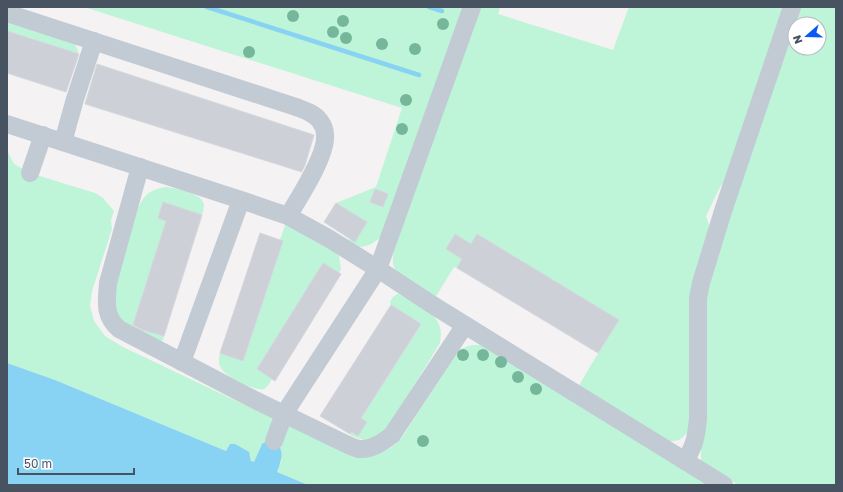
<svg xmlns="http://www.w3.org/2000/svg" width="843" height="492" viewBox="0 0 843 492" font-family="'Golos Text',sans-serif">
<rect width="100%" height="100%" fill="#f4f2f2"/>
<g fill="#bef4d8" fill-rule="evenodd">
<path d="M 84,7 L 464,7 L 382,236 C 371,246 361,250 347,244 L 350,238 L 355,241 L 367,222 L 336,203 L 376,187 L 402,108 Z"/>
<path d="M 480,7 L 500,7 L 498,14 L 613,50 L 629,7 L 786,7 L 734,169 L 720,187 L 706,216 L 712,234 L 693,423 C 687,433 682,443 669,441 L 578,387 L 618,320 L 477,234 L 471,244 L 455,234 L 462,259 L 457,268 L 454,267 L 435,298 L 397,273 C 392,264 392,261 394,250 Z"/>
<path d="M 795,7 L 836,7 L 836,485 L 738,485 L 701,461 L 702,296 ZM 795,24 L 819,24 L 819,48 L 795,48 Z"/>
<path d="M 7,19 L 75,44 L 78,51 L 79,54 L 7,31 Z"/>
<path d="M 7,150 L 14,164 L 30,173 L 95,193 L 103,198 L 114,211 L 111,220 L 112,229 L 92,291 L 90,306 L 94,321 L 105,336 L 123,347 L 249,407 L 376,455 C 388,450 395,446 403,436 L 456,353 C 467,345 473,343 487,347 L 710,485 L 308,485 L 276,472 L 282,460 L 262,444 L 254,463 L 251,461 L 250,455 L 226,451 L 55,380 L 7,363 Z"/>
<path d="M 165,187 C 175,188 199,193 203,202 C 205,206 203,211 202,215 L 163,203 L 158,218 L 166,221 L 133,326 L 164,336 L 163,340 L 160,341 L 119,321 L 111,294 L 137,210 C 145,194 148,191 165,187 Z"/>
<path d="M 285,225 L 329,246 L 339,256 L 341,269 L 339,273 L 323,263 L 257,369 L 272,379 C 270,382 268,387 264,389 C 256,392 225,376 221,368 C 218,363 219,358 220,353 L 243,360 L 283,241 L 280,240 Z"/>
<path d="M 397,294 L 399,294 C 415,303 440,312 441,333 C 441,336 440,340 440,343 L 389,426 C 387,429 384,433 380,435 C 370,442 360,440 350,435 L 352,432 L 358,435 L 367,422 L 361,418 L 421,325 L 391,305 L 390,302 L 393,297 Z"/>
</g>
<path fill="#88d3f4" d="M 7,363 L 55,380 L 226,451 L 230,444 L 235,444 L 249,452 L 251,461 L 254,462 L 262,444 L 267,441 C 269,442 274,443 276,444 C 286,450 280,464 277,472 L 308,485 L 7,485 Z"/>
<g fill="none" stroke-linecap="round" stroke-linejoin="round">
<g stroke="#88d3f4" stroke-width="4.5">
<path d="M 207,7 L 419,75"/>
<path d="M 429,7 L 442,11"/>
</g>
</g>
<g fill="#ced0d7" stroke="#d5d7de">
<path d="M 7,31 L 79,54 L 66,92 L 7,73 Z"/>
<path d="M 97,64 L 314,135 L 305,165 L 302,171 L 302,172 L 85,104 Z"/>
<path d="M 375,189 L 388,194 L 383,207 L 370,202 Z"/>
<path d="M 163,202 L 202,215 L 164,336 L 143,330 L 133,325 L 166,221 L 158,218 Z"/>
<path d="M 336,203 L 367,222 L 355,242 L 324,222 Z"/>
<path d="M 260,233 L 283,241 L 243,361 L 220,353 Z"/>
<path d="M 455,234 L 471,244 L 477,234 L 619,320 L 598,353 L 457,268 L 462,259 L 446,249 Z"/>
<path d="M 323,263 L 341,274 L 275,381 L 257,369 Z"/>
<path d="M 391,305 L 421,324 L 361,418 L 367,422 L 358,436 L 352,432 L 350,434 L 320,416 Z"/>
</g>
<g fill="none" stroke-linecap="round" stroke-linejoin="round">
<g stroke="#c2cad4" stroke-width="18">
<path d="M 472,7 L 378,269 L 431,304 L 724,485"/>
<path d="M 7,13 L 296,107 C 304,110 314,113 320,121 C 323,125 325,130 325,135 C 327,155 299,198 288,216"/>
<path d="M 7,124 L 241,200 L 288,216 L 328,238 L 378,269 L 284,414 L 274,441"/>
<path d="M 63,142 L 75,99 L 94,41"/>
<path d="M 140,167 L 108,283 C 107,301 103,315 119,329 L 253,399 L 346,444 C 350,446 355,448 359,449 C 372,450 383,442 392,435 L 465,325"/>
<path d="M 30,173 L 43,135"/>
<path d="M 182,362 L 241,200"/>
<path d="M 685,461 C 695,445 696,437 698,419 L 698,298 L 701,283 L 723,211 L 792,7"/>
</g>
</g>
<g fill="#76b79c">
<circle cx="293" cy="16" r="6"/>
<circle cx="343" cy="21" r="6"/>
<circle cx="443" cy="24" r="6"/>
<circle cx="333" cy="32" r="6"/>
<circle cx="346" cy="38" r="6"/>
<circle cx="382" cy="44" r="6"/>
<circle cx="415" cy="49" r="6"/>
<circle cx="249" cy="52" r="6"/>
<circle cx="406" cy="100" r="6"/>
<circle cx="402" cy="129" r="6"/>
<circle cx="463" cy="355" r="6"/>
<circle cx="483" cy="355" r="6"/>
<circle cx="501" cy="362" r="6"/>
<circle cx="518" cy="377" r="6"/>
<circle cx="536" cy="389" r="6"/>
<circle cx="423" cy="441" r="6"/>
</g>
<rect width="843" height="492" fill="none" stroke="#485361" stroke-width="16"/>
<g transform="translate(807 36) rotate(250)"><circle r="19" fill="#ffffff" stroke="#b6bac0"/>
<path d="M0-3L7 15L0 10L-7 15Z" fill="#0a59f7"/>
<text y="-6" font-size="11" font-weight="bold" text-anchor="middle" fill="#485361">N</text>
</g>
<path d="M18 468v6h116v-6" fill="none" stroke="#485361" stroke-width="2"/>
<text x="24" y="468" font-size="12" fill="#485361" stroke="#ffffff" stroke-width="3" paint-order="stroke">50 m</text>
</svg>
